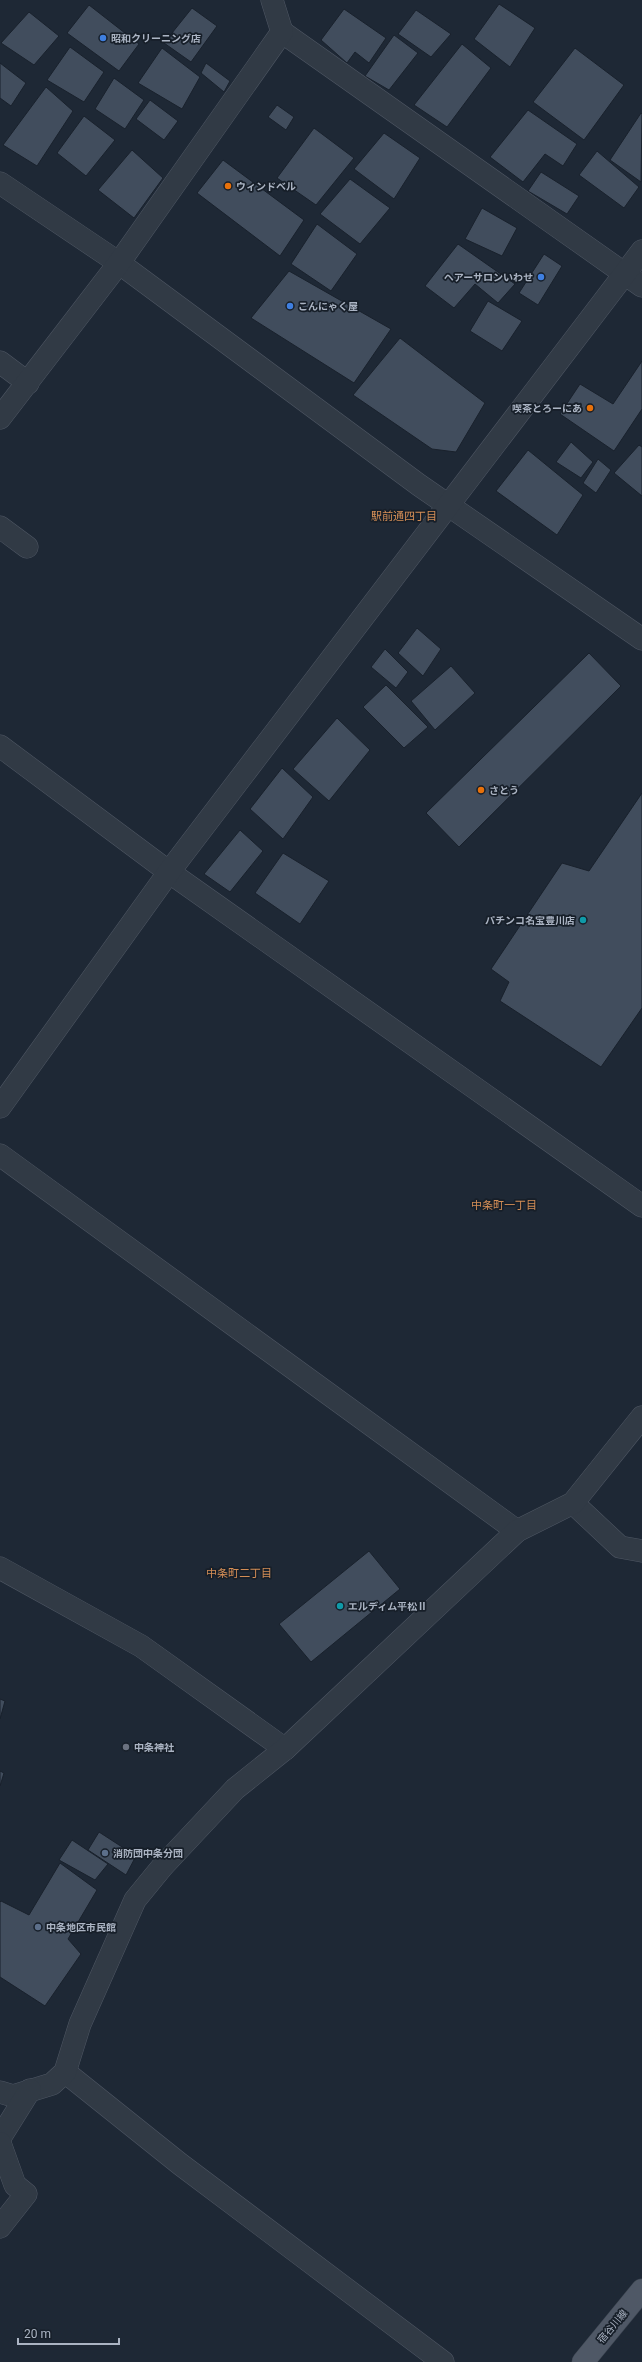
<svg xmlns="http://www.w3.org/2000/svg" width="642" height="2362" viewBox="0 0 642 2362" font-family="Roboto,'Noto Sans JP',sans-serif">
<rect width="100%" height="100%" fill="#1e2835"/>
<g fill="#414d5d" stroke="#19212c">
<path d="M 499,4 L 535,28 L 510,67 L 474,39 Z"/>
<path d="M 89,5 L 139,44 L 119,71 L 67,33 Z"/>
<path d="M 192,8 L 217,26 L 191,62 L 164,43 Z"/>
<path d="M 344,9 L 386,38 L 369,63 L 355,52 L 347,63 L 321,40 Z"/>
<path d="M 416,10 L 451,34 L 431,57 L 398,34 Z"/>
<path d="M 29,12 L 59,36 L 34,65 L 1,43 Z"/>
<path d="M 394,35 L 418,53 L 389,90 L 365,76 Z"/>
<path d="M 462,44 L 491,68 L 447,127 L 414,105 Z"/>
<path d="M 70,47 L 104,72 L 84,102 L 47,80 Z"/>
<path d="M 162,48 L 200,77 L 182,109 L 138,83 Z"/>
<path d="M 575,48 L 624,85 L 584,140 L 533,102 Z"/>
<path d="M 0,63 L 26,83 L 11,106 L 0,98 Z"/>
<path d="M 206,63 L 230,81 L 224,92 L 201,73 Z"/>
<path d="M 114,78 L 144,100 L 125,129 L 95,109 Z"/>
<path d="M 46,87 L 73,111 L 37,166 L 3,145 Z"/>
<path d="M 150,100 L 178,121 L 164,140 L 136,119 Z"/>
<path d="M 277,105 L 294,117 L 286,130 L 268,117 Z"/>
<path d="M 528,110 L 577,144 L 563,166 L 545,154 L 523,182 L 490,157 Z"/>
<path d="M 641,113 L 642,114 L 641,182 L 610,160 Z"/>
<path d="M 84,116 L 115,140 L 86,176 L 57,153 Z"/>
<path d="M 314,128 L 354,158 L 316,205 L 277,178 Z"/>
<path d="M 384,133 L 420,158 L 394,199 L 354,169 Z"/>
<path d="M 132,150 L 163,178 L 134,218 L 98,190 Z"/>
<path d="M 597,151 L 639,187 L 624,208 L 579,175 Z"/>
<path d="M 223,160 L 304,220 L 280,256 L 197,193 Z"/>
<path d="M 541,172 L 579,196 L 567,214 L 528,191 Z"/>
<path d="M 350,179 L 390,208 L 360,244 L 320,214 Z"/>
<path d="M 482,208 L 517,228 L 502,256 L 465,239 Z"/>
<path d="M 317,224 L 357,254 L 331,291 L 291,264 Z"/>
<path d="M 458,244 L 515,284 L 498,303 L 475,284 L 454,308 L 425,286 Z"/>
<path d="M 544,254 L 562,266 L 538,305 L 519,293 Z"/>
<path d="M 289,271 L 391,329 L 354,383 L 251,318 Z"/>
<path d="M 488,301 L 522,321 L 502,351 L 470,331 Z"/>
<path d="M 400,338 L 485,403 L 456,452 L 432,449 L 353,395 Z"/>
<path d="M 642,361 L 642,409 L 614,451 L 560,414 L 580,384 L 613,404 Z"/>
<path d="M 571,442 L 593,462 L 581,478 L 556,462 Z"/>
<path d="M 639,445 L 642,447 L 642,496 L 614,473 Z"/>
<path d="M 528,450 L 583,495 L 557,535 L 496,491 Z"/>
<path d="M 598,459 L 611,470 L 596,493 L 583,483 Z"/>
<path d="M 417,628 L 441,649 L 423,676 L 398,653 Z"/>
<path d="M 385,649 L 408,672 L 396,688 L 371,667 Z"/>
<path d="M 589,653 L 621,686 L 459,847 L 426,813 Z"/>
<path d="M 451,666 L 475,693 L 435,730 L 411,701 Z"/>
<path d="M 386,685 L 428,727 L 404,748 L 363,707 Z"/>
<path d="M 337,718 L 370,750 L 329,801 L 293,769 Z"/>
<path d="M 282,768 L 313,797 L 283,839 L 250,809 Z"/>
<path d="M 642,793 L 642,1008 L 601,1067 L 500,1001 L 509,982 L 491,969 L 562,863 L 589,871 Z"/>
<path d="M 240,830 L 263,851 L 230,892 L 204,874 Z"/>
<path d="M 283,853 L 329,881 L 300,924 L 255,893 Z"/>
<path d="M 369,1551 L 400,1589 L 311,1662 L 279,1624 Z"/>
<path d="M 0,1699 L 5,1701 L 0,1719 Z"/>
<path d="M 0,1771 L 4,1773 L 0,1786 Z"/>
<path d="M 99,1832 L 136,1856 L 126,1875 L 88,1850 Z"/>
<path d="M 72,1840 L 108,1864 L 95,1880 L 59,1860 Z"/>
<path d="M 60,1863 L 97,1890 L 68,1939 L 81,1954 L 45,2006 L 0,1977 L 0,1902 L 1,1901 L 29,1915 Z"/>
</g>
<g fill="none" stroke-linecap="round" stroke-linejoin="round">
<g stroke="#4f5764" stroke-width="23">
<g id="minor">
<path d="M 282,32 L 642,286"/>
<path d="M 0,183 L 119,263 L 419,485 L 642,639"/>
<path d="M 0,362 L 28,383"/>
<path d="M 0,418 L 119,263 L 282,32 L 272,0"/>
<path d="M 0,527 L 27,547"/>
<path d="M 0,746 L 169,872 L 642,1206"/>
<path d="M 0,1107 L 169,872 L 642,251"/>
<path d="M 0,1155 L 517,1531"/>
<path d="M 573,1503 L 620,1547 L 642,1551"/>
<path d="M 0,1568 L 141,1646 L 285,1749"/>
<path d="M 65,2072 L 180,2164 L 443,2362"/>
<path d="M 0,2092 L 13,2096 L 52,2084 L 65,2072 L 80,2024 L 135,1900 L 162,1867 L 235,1789 L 285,1749 L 517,1531 L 573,1503 L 642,1417"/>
<path d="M 0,2138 L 30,2090"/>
<path d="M 0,2143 L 15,2185 L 26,2194 L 0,2227"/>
</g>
</g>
<g stroke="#3b434f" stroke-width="23">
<path id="major" d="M 583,2362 L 642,2290"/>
</g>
<use href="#minor" stroke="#313a45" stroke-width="22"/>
<use href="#major" stroke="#4f5866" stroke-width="22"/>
</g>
<g fill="#3f7fe0" stroke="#171f29" stroke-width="1.5">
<circle cx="103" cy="38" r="4"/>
<circle cx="541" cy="277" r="4"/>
<circle cx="290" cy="306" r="4"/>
</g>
<g fill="#e8710a" stroke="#171f29" stroke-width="1.5">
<circle cx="228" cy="186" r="4"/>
<circle cx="590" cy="408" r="4"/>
<circle cx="481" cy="790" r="4"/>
</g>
<g fill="#0f9aa8" stroke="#171f29" stroke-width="1.5">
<circle cx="583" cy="920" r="4"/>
<circle cx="340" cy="1606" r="4"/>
</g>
<circle fill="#6b7280" stroke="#171f29" stroke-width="1.5" cx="126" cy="1747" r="4"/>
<g fill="#5c6f8a" stroke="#171f29" stroke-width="1.5">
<circle cx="105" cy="1853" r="4"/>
<circle cx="38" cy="1927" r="4"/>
</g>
<g text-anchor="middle" stroke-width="3.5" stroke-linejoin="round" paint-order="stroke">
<g font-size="10" font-weight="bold" fill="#abb4c3" stroke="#171f29" text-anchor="start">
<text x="111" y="42">昭和クリーニング店</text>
<text x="236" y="190">ウィンドベル</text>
<text x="533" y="281" text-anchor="end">ヘアーサロンいわせ</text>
<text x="298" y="310">こんにゃく屋</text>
<text x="582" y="412" text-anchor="end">喫茶とろーにあ</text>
<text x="489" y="794">さとう</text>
<text x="575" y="924" text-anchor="end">パチンコ名宝豊川店</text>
<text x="348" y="1610">エルディム平松Ⅱ</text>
<text x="134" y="1751">中条神社</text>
<text x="113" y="1857">消防団中条分団</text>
<text x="46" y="1931">中条地区市民館</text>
</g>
<g font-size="10" fill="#abb4c3" stroke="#171f29">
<text transform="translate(612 2326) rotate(-50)" y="4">宿谷川線</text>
</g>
<g font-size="11" fill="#d38d56" stroke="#171f29">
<text x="404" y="520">駅前通四丁目</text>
<text x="504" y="1209">中条町一丁目</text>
<text x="239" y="1577">中条町二丁目</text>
</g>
</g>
<path d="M18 2338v6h101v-6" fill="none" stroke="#abb4c3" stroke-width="2"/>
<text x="24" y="2338" font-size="12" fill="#abb4c3" stroke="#171f29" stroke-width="3" paint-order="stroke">20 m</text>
</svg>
